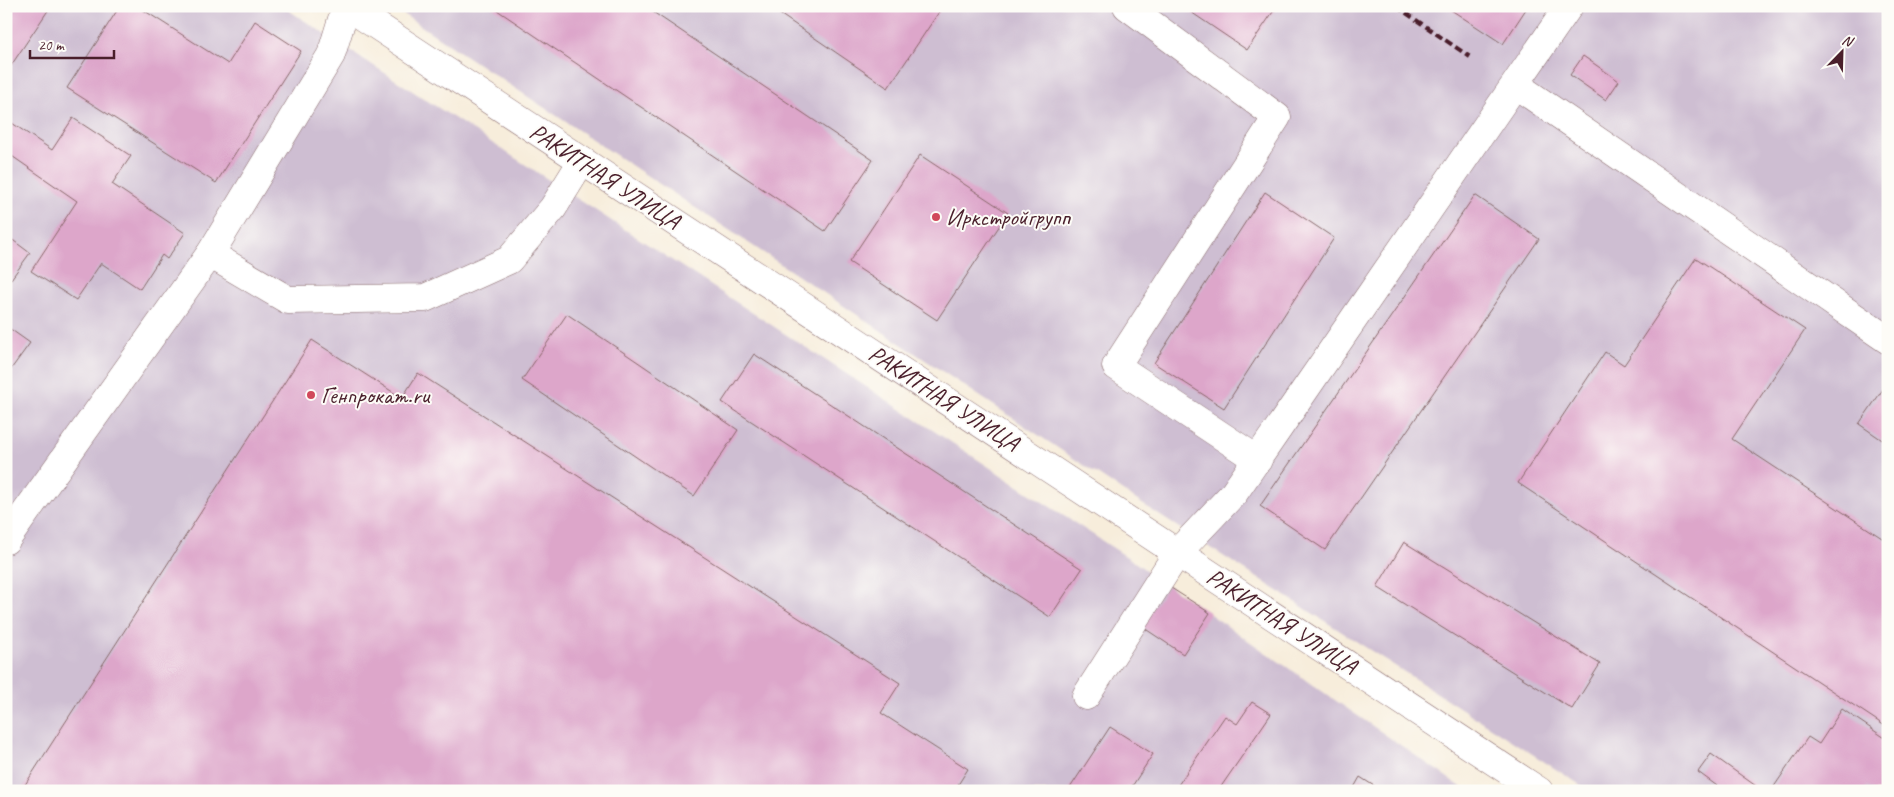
<svg xmlns="http://www.w3.org/2000/svg" width="1894" height="797" viewBox="0 0 1894 797" font-family="Caveat,sans-serif">
<rect width="100%" height="100%" fill="#fdfcf7"/>
<filter id="ink" filterUnits="userSpaceOnUse"><feTurbulence type="fractalNoise" baseFrequency=".02" numOctaves="2"/><feDisplacementMap in="SourceGraphic" scale="10" xChannelSelector="R" yChannelSelector="G"/><feConvolveMatrix kernelMatrix="1 2 1 2 8 2 1 2 1" color-interpolation-filters="sRGB"/></filter>
<filter id="wash" filterUnits="userSpaceOnUse"><feTurbulence type="fractalNoise" baseFrequency=".0096" numOctaves="4" result="noise"/><feDisplacementMap in="SourceGraphic" scale="20" xChannelSelector="R" yChannelSelector="G"/><feGaussianBlur stdDeviation="1.12" result="paint"/><feColorMatrix in="noise" values="0 0 0 0 0 0 0 0 0 0 0 0 0 0 0 0 0 1.4 0 .05"/><feComposite in="paint" operator="in"/></filter>
<g filter="url(#wash)">
<rect width="100%" height="100%" fill="#f7eddb"/>
<g fill="#cebed2">
<path d="M 6,6 L 282,6 L 1127,557 L 1467,791 L 6,791 Z"/>
<path d="M 391,6 L 1888,6 L 1888,791 L 1590,791 L 1159,515 Z"/>
</g>
<g id="blocks">
<g fill="#dda6ca">
<path d="M 12,6 L 51,6 L 6,73 L 6,15 Z"/>
<path d="M 120,6 L 137,6 L 228,64 L 255,21 L 301,51 L 216,183 L 67,88 Z"/>
<path d="M 491,6 L 644,6 L 873,160 L 825,231 Z"/>
<path d="M 768,6 L 943,6 L 888,88 Z"/>
<path d="M 1182,6 L 1277,6 L 1247,50 Z"/>
<path d="M 1445,6 L 1528,6 L 1503,44 Z"/>
<path d="M 1583,56 L 1619,81 L 1606,100 L 1570,75 Z"/>
<path d="M 73,118 L 131,156 L 112,184 L 185,233 L 167,259 L 162,255 L 140,289 L 101,263 L 76,300 L 31,271 L 77,201 L 6,152 L 6,119 L 52,150 Z"/>
<path d="M 920,155 L 1008,213 L 937,320 L 849,262 Z"/>
<path d="M 1265,192 L 1334,238 L 1224,408 L 1154,363 Z"/>
<path d="M 1475,195 L 1539,239 L 1325,550 L 1260,506 Z"/>
<path d="M 6,235 L 30,253 L 6,286 Z"/>
<path d="M 1696,258 L 1805,330 L 1732,439 L 1888,542 L 1888,728 L 1518,483 L 1605,352 L 1624,365 Z"/>
<path d="M 567,314 L 738,430 L 694,496 L 522,380 Z"/>
<path d="M 6,326 L 30,343 L 6,376 Z"/>
<path d="M 312,340 L 402,398 L 418,373 L 900,683 L 881,713 L 968,769 L 954,791 L 21,791 Z"/>
<path d="M 754,354 L 1082,569 L 1050,617 L 722,402 Z"/>
<path d="M 1888,382 L 1888,444 L 1859,424 Z"/>
<path d="M 1404,542 L 1600,664 L 1572,709 L 1377,587 Z"/>
<path d="M 1168,586 L 1210,613 L 1183,654 L 1141,626 Z"/>
<path d="M 1252,702 L 1271,714 L 1218,791 L 1174,791 L 1225,716 L 1237,724 Z"/>
<path d="M 1842,709 L 1888,740 L 1888,791 L 1873,791 L 1867,786 L 1864,791 L 1771,791 L 1808,737 L 1819,744 Z"/>
<path d="M 1110,727 L 1153,754 L 1129,791 L 1068,791 Z"/>
<path d="M 1711,754 L 1763,791 L 1724,791 L 1698,772 Z"/>
<path d="M 1360,777 L 1382,791 L 1352,791 Z"/>
</g>
</g>
</g>
<g filter="url(#ink)">
<use href="#blocks" fill-opacity="0" stroke="#876769" stroke-width="1"/>
<g fill="none" stroke-linecap="round" stroke-linejoin="round">
<g stroke="#876769" stroke-width="29">
<g id="minor">
<path d="M 347,6 L 1539,791"/>
<path d="M 1127,6 L 1277,117 L 1116,366 L 1258,460"/>
<path d="M 1516,85 L 1888,340"/>
<path d="M 210,254 L 288,300 L 425,298 L 509,260 L 553,208 L 582,161"/>
<path d="M 6,540 L 210,254 L 331,55 L 346,6"/>
<path d="M 1086,696 L 1178,552 L 1234,493 L 1569,6"/>
</g>
</g>
<use href="#minor" stroke="#fff" stroke-width="28"/>
<path stroke="#4a1f2b" stroke-width="4" stroke-dasharray="8 4" stroke-linecap="butt" d="M 1396,6 L 1470,57"/>
</g>
</g>
<g fill="#d1495b" stroke="#fdfcf7" stroke-width="2">
<circle cx="936" cy="217" r="5"/>
<circle cx="311" cy="395" r="5"/>
</g>
<g text-anchor="middle" stroke-width="4" stroke-linejoin="round" paint-order="stroke">
<g font-size="24" fill="#4a1f2b" stroke="#fdfcf7">
<text transform="translate(605 176) rotate(33)" y="8">РАКИТНАЯ УЛИЦА</text>
<text transform="translate(944 398) rotate(33)" y="8">РАКИТНАЯ УЛИЦА</text>
<text transform="translate(1282 621) rotate(33)" y="8">РАКИТНАЯ УЛИЦА</text>
</g>
<g font-size="24" fill="#4a1f2b" stroke="#fdfcf7" text-anchor="start">
<text x="946" y="225">Иркстройгрупп</text>
<text x="321" y="403">Генпрокат.ru</text>
</g>
</g>
<rect width="1894" height="797" fill="none" stroke="#fdfcf7" stroke-width="25"/>
<g transform="translate(1842 52) rotate(23)" stroke="#fdfcf7" stroke-width="4" paint-order="stroke">
<path d="M0-4L9 19L0 12L-9 19Z" fill="#4a1f2b"/>
<text y="-8" font-size="14" font-weight="bold" text-anchor="middle" fill="#4a1f2b">N</text>
</g>
<path d="M30 50v8h84v-8" fill="none" stroke="#4a1f2b" stroke-width="2.5"/>
<text x="38" y="50" font-size="15" fill="#4a1f2b" stroke="#fdfcf7" stroke-width="4" paint-order="stroke">20 m</text>
</svg>
